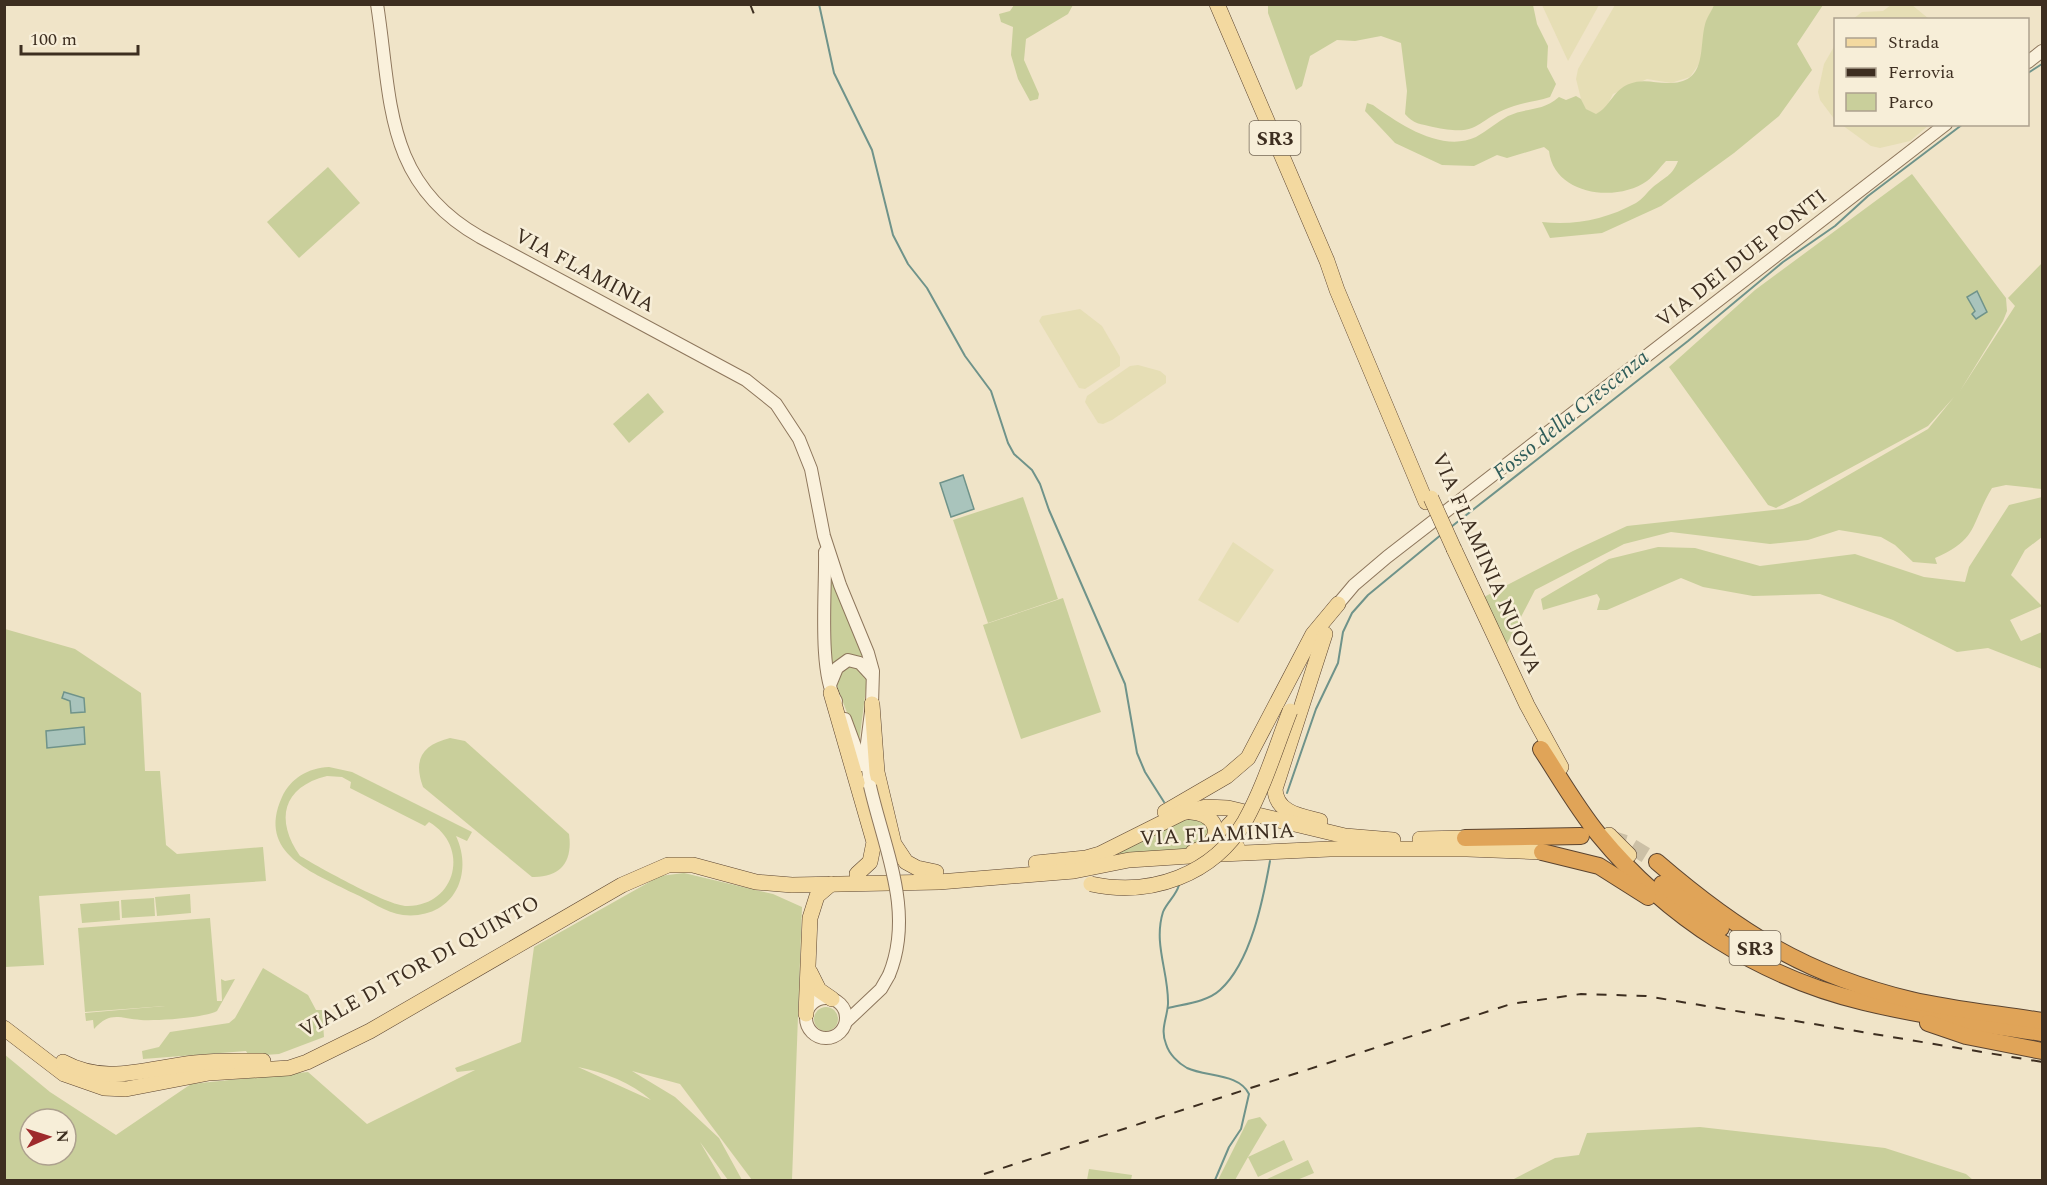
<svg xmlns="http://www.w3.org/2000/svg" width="2047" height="1185" viewBox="0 0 2047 1185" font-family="Spectral,serif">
<rect width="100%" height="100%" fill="#f0e4c8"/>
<g fill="#e6deb5">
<path d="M 1542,5 L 1599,5 L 1568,61 Z"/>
<path d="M 1615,5 L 1714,5 L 1706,23 L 1701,61 L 1690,77 L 1671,83 L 1647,79 L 1613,94 L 1605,110 L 1596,115 L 1586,109 L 1581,99 L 1576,79 L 1578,69 Z"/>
<path d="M 1891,5 L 1912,5 L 1929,19 L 1853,19 L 1862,12 L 1883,11 Z"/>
<path d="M 1835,45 L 1835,120 L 1820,100 L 1818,92 L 1824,64 Z"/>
<path d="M 1842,125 L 1929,125 L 1910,141 L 1880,148 L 1871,146 Z"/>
<path d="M 1080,309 L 1102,326 L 1120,357 L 1120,366 L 1085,389 L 1079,388 L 1039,321 L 1042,316 Z"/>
<path d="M 1138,365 L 1160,371 L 1166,376 L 1166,383 L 1112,420 L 1103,424 L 1098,423 L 1085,402 L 1087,396 L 1130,366 Z"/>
<path d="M 1233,542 L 1274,570 L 1238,623 L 1198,600 Z"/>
</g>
<g fill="#c9cf9b" fill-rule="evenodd">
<path d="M 1268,4 L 1533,5 L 1537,24 L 1548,46 L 1547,67 L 1556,84 L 1550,97 C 1538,101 1526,102 1514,106 C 1474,119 1483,138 1433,127 C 1421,124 1413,124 1405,114 L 1407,91 L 1401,43 L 1381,36 L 1355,41 L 1337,40 L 1310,56 L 1302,86 L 1296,90 L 1268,13 Z"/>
<path d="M 1014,5 L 1073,5 L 1068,14 L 1026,39 L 1024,60 L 1039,94 L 1038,99 L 1030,101 L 1018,79 L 1011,55 L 1013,27 L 1001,22 L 999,14 L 1010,11 Z"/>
<path d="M 1714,5 L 1823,5 L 1797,44 L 1812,70 L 1779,116 L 1734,153 L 1661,206 L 1602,233 L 1550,238 L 1542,222 C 1574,226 1607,219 1636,203 C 1643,199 1647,192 1653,187 C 1665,177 1672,176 1678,161 L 1666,161 C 1660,167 1654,176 1647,181 C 1616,203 1554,195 1549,151 L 1544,147 L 1507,158 L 1497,155 L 1474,166 L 1442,165 L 1395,143 L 1365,111 L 1367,103 L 1373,105 C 1399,124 1442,153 1476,137 C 1487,131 1497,122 1508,116 C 1527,107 1542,112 1559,97 L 1566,100 L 1576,96 L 1581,99 L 1586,109 L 1596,114 C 1610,107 1613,90 1629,84 C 1645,78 1656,84 1671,83 C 1709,82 1698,45 1706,21 C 1708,16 1712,10 1714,5 Z"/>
<path d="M 328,167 L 360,203 L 299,258 L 267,222 Z"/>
<path d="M 1912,174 L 2006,298 L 2007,311 L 2003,321 L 1960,391 L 2015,306 L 2008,298 L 2042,263 L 2042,489 L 2006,485 L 1992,488 C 1970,525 1979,539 1935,558 L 1937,564 L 1913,562 L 1895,545 L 1881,537 L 1839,530 L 1808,540 L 1770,544 L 1671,532 L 1624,544 L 1535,590 L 1507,644 L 1484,597 L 1573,551 L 1627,526 L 1783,509 L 1800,503 L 1928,429 L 1954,397 L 1928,426 L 1776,508 L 1768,505 L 1669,367 L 1755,290 Z"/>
<path d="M 648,393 L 664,412 L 629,443 L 613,424 Z"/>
<path d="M 1023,497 L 1058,599 L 988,623 L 953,520 Z"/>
<path d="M 2042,497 L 2042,537 L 2025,550 L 2011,575 L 2042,606 L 2010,620 L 2021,641 L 2042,632 L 2042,669 L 1988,648 L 1957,652 L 1893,620 L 1820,594 L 1753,596 L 1703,587 L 1681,578 L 1607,610 L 1597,610 L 1600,599 L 1597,594 L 1543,610 L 1541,599 L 1609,559 L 1658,547 L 1695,548 L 1760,566 L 1855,554 L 1924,577 L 1965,582 L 1969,567 L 2009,505 Z"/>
<path d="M 830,577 L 866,661 L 830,671 Z"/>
<path d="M 1063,598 L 1101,712 L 1021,739 L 983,625 Z"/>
<path d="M 5,629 L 75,649 L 141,693 L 145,771 L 160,771 L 166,845 L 177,854 L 263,847 L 266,881 L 39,896 L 44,965 L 5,967 Z"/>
<path d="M 851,665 L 863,671 L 867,681 L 859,743 L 835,682 L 836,676 Z"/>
<path d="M 450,738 L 465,741 L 569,834 C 573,861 561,878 532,877 L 423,787 C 413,759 422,745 450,738 Z"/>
<path d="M 329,767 L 352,772 L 472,832 L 467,841 L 456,836 C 475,877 451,920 403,915 C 386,913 369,900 353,893 C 314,873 256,854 282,797 C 291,778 308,768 329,767 ZM 327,776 L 342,777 L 351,782 L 350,788 L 425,826 L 429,822 C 470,846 457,905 408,906 C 389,907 319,867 300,856 C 275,820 282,787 327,776 Z"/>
<path d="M 1199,819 L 1207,825 L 1209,836 L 1190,850 L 1100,861 L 1184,820 Z"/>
<path d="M 684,873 L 773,894 L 802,907 L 792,1180 L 752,1180 L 680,1084 L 632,1071 L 675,1097 L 719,1138 L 742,1180 L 728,1180 L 700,1142 L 722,1180 L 5,1180 L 4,1054 L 50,1092 L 116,1135 L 191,1084 L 308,1072 L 367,1124 L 475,1070 L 457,1072 L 455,1068 L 521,1042 L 534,947 L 660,876 ZM 578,1067 C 604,1072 632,1083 651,1100 ZM 30,1119 L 66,1119 L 66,1155 L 30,1155 Z"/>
<path d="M 190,894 L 191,913 L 157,916 L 155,897 Z"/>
<path d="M 154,898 L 155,916 L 122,918 L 121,900 Z"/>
<path d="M 119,901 L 120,920 L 82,923 L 80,904 Z"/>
<path d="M 210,918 L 217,1001 L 222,1001 L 221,979 L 225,981 L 235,979 L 217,1011 C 204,1018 156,1021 141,1020 C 119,1018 110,1011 94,1029 L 93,1020 L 86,1021 L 85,1013 L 165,1006 L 85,1012 L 78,928 Z"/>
<path d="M 263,968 L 308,995 L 316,1010 L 322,1010 L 324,1037 L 279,1054 L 249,1056 L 246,1051 L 143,1059 L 142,1051 L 159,1047 L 170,1032 L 229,1023 L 235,1018 Z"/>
<circle cx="826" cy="1019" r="12"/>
<path d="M 1260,1117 L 1267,1125 L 1248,1157 L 1284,1140 L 1293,1160 L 1258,1177 L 1248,1157 L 1235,1180 L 1218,1180 L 1248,1120 Z"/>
<path d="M 1700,1127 L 1885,1148 L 1966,1174 L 1973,1180 L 1512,1180 L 1555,1158 L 1579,1155 L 1587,1133 Z"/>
<path d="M 1308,1160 L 1314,1173 L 1297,1180 L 1265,1180 Z"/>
<path d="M 1089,1169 L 1132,1175 L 1131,1180 L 1087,1180 Z"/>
</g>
<g fill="#a9c4bc" stroke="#6f938a" stroke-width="1.5">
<path d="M 1977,291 L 1987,312 L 1976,319 L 1972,314 L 1975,311 L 1967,297 Z"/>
<path d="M 963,475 L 974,509 L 951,517 L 940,483 Z"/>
<path d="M 64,692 L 84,698 L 85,712 L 71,713 L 70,701 L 62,698 Z"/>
<path d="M 84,727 L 85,744 L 47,748 L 46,731 Z"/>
</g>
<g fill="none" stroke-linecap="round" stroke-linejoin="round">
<g stroke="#6f938a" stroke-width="2">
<path d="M 819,4 L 834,73 L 872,150 L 893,235 L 908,264 L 927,288 L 965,356 L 991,391 L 1008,443 L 1014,454 L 1032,470 L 1040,484 L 1049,510 L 1125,684 L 1137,753 L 1145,772 L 1164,802"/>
<path d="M 2028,73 L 2042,64"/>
<path d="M 1451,527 L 1688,341 L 1783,262 L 1835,226 L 1868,196 L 1963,124"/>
<path d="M 1287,793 L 1316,709 L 1338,663 L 1343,632 L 1352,613 L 1368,595 L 1442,534"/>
<path d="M 1179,885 C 1176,896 1167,902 1163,912 C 1153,944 1169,973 1168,1004 C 1167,1019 1160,1029 1166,1044 C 1169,1054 1178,1063 1187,1068 C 1206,1077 1239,1073 1249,1094 L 1241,1129 L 1229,1147 L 1215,1180"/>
<path d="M 1168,1008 C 1184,1004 1207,1002 1220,990 C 1251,962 1263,900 1270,861"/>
</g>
<path stroke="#ccc0a6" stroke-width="16" stroke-dasharray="16 8" stroke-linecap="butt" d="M 1610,838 L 1626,843 L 1657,862"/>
<g stroke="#8d765c" stroke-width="14">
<g id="minor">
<path d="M 377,4 C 392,99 383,182 480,237 L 746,380 L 776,404 L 799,439 L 811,469 L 824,536 L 840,585 L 868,653 L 873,671 L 872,704 L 866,751 L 870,786"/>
<path d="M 2028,62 L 2042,51"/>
<path d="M 825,552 C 826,589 818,672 836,701"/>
<path d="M 1338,604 L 1354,585 L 1387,557 L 1946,124"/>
<path d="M 830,685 L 837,668 L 848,660 L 860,663 L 872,676"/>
<path d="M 845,719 L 862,765"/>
<circle cx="826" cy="1018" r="20"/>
<path d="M 846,1022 L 881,989 L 889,975"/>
</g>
</g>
<g stroke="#5b4430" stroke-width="16">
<g id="major">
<path d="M 1217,4 L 1327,261 L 1337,290 L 1426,502"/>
<path d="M 1454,549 L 1527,705 L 1561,767"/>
<path d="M 831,693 L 874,842 L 870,862 L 857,874"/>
<path d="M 872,704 L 877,772 L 894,844 L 906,862 L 917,868 L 936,872"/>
<path d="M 1165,812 L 1227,776 L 1248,758 L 1313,634 L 1338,604"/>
<path d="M 1191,812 C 1210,813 1225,829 1208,845 L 1193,852"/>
<path d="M 1320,821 C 1301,816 1276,813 1275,789 L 1325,634"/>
<path d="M 1609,835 L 1629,855"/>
<path d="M 1420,839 L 1465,838"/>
<path d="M 1237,847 L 1229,840 L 1228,826 L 1235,819 L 1251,818"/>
<path d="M 1036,863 L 1086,858 L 1100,854 L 1182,813 L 1206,807 L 1228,808 L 1345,836 L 1393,840"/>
<path d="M 810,972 L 819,990 L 832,999"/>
<path d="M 806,1014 L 810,918 L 817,896 L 831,884"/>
<path d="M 4,1028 L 64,1074 L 104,1088 L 126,1089 L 209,1073 L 289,1068 L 307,1062 L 370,1031 L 622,885 L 668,865 L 693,865 L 756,882 L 792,885 L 939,882 L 1074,871 L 1129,860 L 1221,854 L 1330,849 L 1467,849 L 1542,852"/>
<path d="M 63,1062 C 107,1086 148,1068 194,1063 C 217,1060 240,1061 263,1061"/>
</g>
</g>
<g stroke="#5b4430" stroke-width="18">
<g id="highway">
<path d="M 1541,749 C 1560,778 1577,808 1599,835 C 1667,918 1760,977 1864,1002 C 1922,1016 1983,1024 2042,1033"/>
<path d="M 1465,838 L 1581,836"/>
<path d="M 1542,852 L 1599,866 L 1648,897"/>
<path d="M 1657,862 C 1737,931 1806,975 1911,1000 C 1954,1010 1999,1014 2042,1021"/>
<path d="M 1662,884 L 1721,928"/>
<path d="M 1928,1023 L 1966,1036 L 2042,1051"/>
</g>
</g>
<use href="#minor" stroke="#faf1dc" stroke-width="12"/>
<use href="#major" stroke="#f3d9a0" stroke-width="15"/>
<use href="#highway" stroke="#e0a458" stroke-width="16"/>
<g stroke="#3d2e20" stroke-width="2" stroke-dasharray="10 10" stroke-linecap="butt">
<path d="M 750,4 L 754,14"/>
<path d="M 984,1174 L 1511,1004 L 1581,994 L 1646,996 L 2042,1062"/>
</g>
<g stroke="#8d765c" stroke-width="14" stroke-linecap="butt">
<path id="minor-bridge" d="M 870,786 C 884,848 915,912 889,975"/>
</g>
<g stroke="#5b4430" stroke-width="16" stroke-linecap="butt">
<g id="major-bridge">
<path d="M 1431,498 L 1454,549"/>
<path d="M 1091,884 C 1151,897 1213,875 1245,821 C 1264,787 1276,747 1290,711"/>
</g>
</g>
<use href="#minor-bridge" stroke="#faf1dc" stroke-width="12"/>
<use href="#major-bridge" stroke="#f3d9a0" stroke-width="15"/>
</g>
<g text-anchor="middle" stroke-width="5" stroke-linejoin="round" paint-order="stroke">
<g fill="#f7eed8" stroke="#756857" stroke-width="1.5">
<rect x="1249.5" y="121" width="51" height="34" rx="4.5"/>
<rect x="1729.5" y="931" width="51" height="34" rx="4.5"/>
</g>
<g font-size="20" font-weight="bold" fill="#3d2e20">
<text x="1275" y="145">SR3</text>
<text x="1755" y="955">SR3</text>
</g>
<g font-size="21" fill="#3d2e20" stroke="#f7eed8">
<text transform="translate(1741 258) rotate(-38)" y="7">VIA DEI DUE PONTI</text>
<text transform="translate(585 270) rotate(28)" y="7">VIA FLAMINIA</text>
<text transform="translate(1487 563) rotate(66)" y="7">VIA FLAMINIA NUOVA</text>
<text transform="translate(1217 834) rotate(-3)" y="7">VIA FLAMINIA</text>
<text transform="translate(419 966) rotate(-29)" y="7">VIALE DI TOR DI QUINTO</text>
</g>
<g font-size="22" font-style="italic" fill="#2f5d5a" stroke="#f7eed8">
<text transform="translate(1570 414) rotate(-39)" y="8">Fosso della Crescenza</text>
</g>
</g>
<rect width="2047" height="1185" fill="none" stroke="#3d2e20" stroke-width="12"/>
<rect x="1834" y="18" width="195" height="108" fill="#f7eed8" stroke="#ada18e" stroke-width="1.5"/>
<rect x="1846" y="38" width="30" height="9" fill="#f3d9a0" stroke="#ada18e" stroke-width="1.5"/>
<text x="1888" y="48" font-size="18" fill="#3d2e20">Strada</text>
<rect x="1846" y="68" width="30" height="9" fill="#3d2e20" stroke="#ada18e" stroke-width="1.5"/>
<text x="1888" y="78" font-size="18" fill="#3d2e20">Ferrovia</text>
<rect x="1846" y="93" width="30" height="18" fill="#c9cf9b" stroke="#ada18e" stroke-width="1.5"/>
<text x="1888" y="108" font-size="18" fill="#3d2e20">Parco</text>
<g transform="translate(48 1137) rotate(87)"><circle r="28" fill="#f7eed8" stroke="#ada18e" stroke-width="1.5"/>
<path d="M0-4.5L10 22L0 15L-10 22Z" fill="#9e2a2b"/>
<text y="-9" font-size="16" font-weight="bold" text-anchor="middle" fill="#3d2e20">N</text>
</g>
<path d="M21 45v9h117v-9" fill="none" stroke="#3d2e20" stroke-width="3"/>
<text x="30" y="45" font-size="18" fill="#3d2e20" stroke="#f7eed8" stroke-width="4.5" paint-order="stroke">100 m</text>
</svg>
